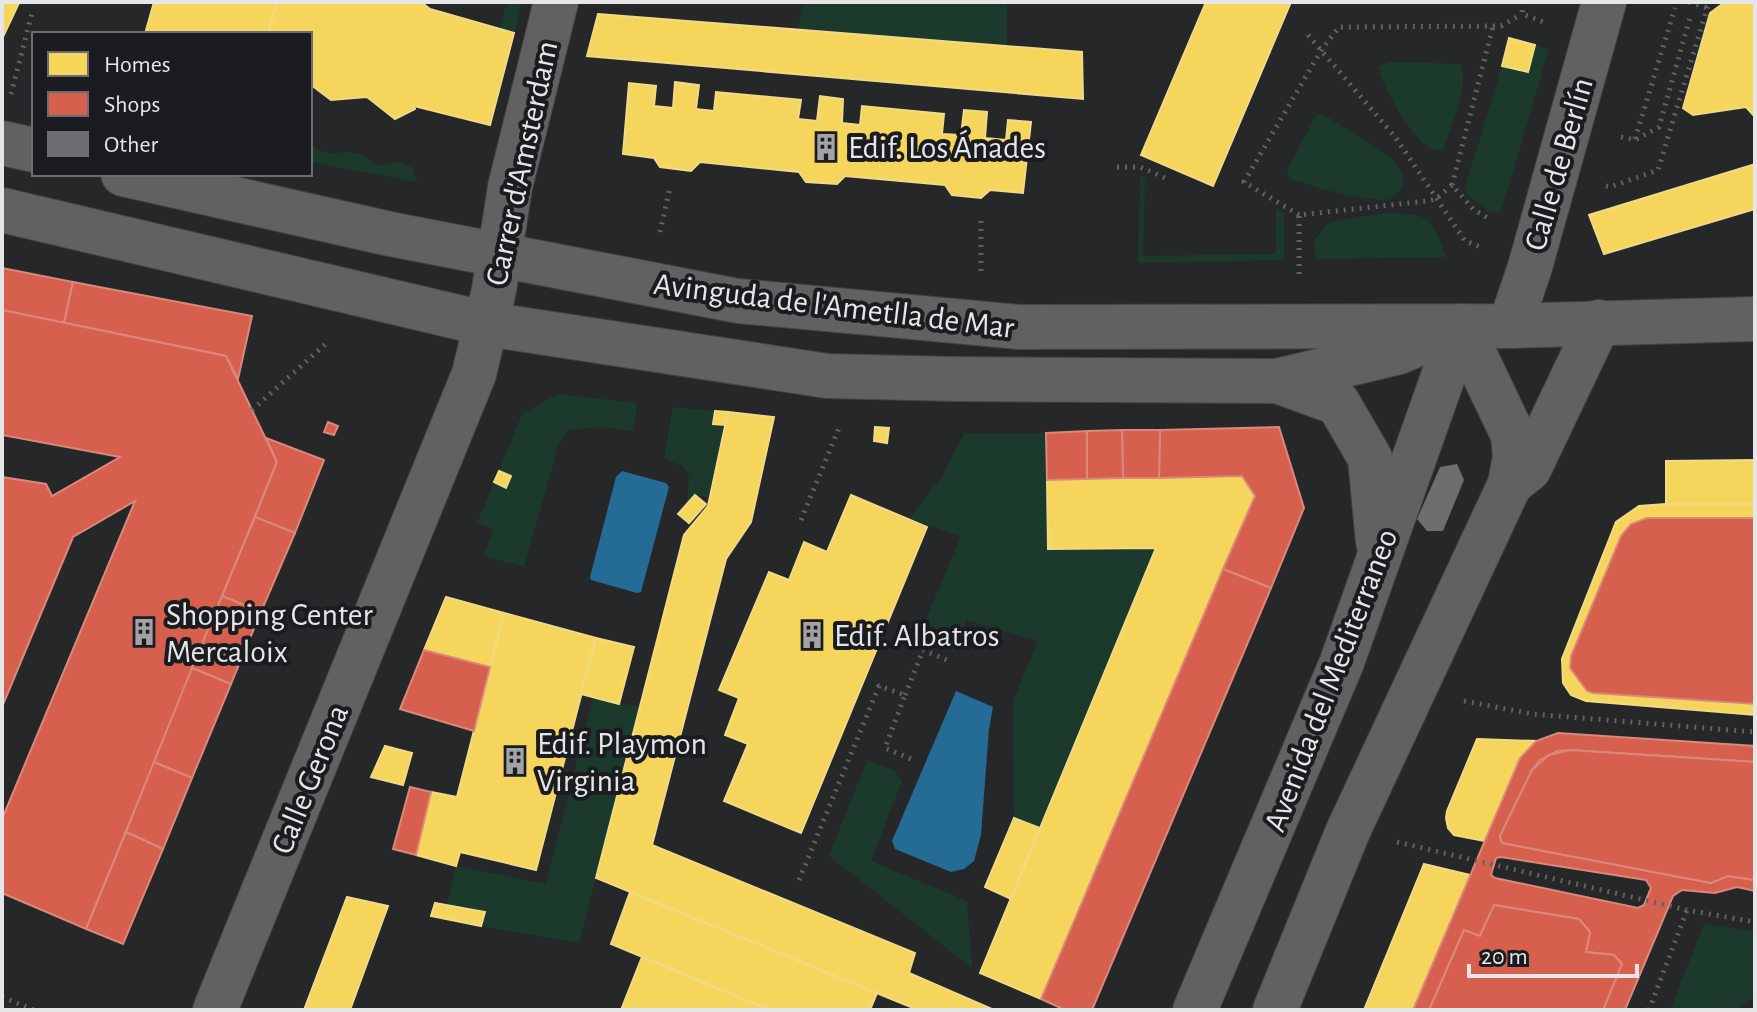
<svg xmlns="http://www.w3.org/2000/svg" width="1757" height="1012" viewBox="0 0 1757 1012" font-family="'Alegreya Sans',sans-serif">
<rect width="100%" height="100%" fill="#262728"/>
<g fill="#1b3a2c">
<path d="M 507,2 L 522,2 L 514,33 L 500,28 Z"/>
<path d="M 804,2 L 1007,2 L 1007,47 L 797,30 Z"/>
<path d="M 1535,45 L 1549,49 L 1501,212 L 1490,213 L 1464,191 L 1502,66 L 1528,72 Z"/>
<path d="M 1390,62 L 1461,64 C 1469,82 1452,130 1443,149 C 1438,150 1435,151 1430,148 C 1413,139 1380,85 1379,66 Z"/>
<path d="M 1316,115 L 1324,115 L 1391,157 L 1403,175 L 1402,189 L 1389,200 C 1351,199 1324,190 1289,178 L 1287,171 Z"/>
<path d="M 310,146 L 329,154 L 345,152 L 360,154 L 378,166 L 401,162 L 413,168 L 417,182 L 310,162 Z"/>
<path d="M 1140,177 L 1145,177 L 1143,256 L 1276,254 L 1276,209 L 1284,213 L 1284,260 L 1138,263 Z"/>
<path d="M 1384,213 C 1427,214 1432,214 1446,257 L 1319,259 L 1316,257 L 1314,240 L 1330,222 Z"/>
<path d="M 557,394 L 637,403 L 633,431 L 600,427 L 569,430 L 558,446 L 524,567 L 484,556 L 493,529 L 477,523 L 494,482 L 506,487 L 511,477 L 499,471 L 522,414 Z"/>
<path d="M 673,407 L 715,411 L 713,424 L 726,425 L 710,498 L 695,495 L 687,504 L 689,475 L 682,466 L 664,459 Z"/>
<path d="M 964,433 L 1046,433 L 1048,549 L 1156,548 L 1040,828 L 1014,818 L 1013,701 L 1038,641 L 967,620 L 953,652 L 918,638 L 961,536 L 909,519 L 943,475 Z"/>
<path d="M 593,697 L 640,707 L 579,943 L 481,926 L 485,912 L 447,905 L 456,866 L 546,884 Z"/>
<path d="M 867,760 L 894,770 L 902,781 L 871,861 L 967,901 L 972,968 L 829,856 Z"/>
<path d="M 1704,924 L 1755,932 L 1755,996 L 1734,1010 L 1670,1010 Z"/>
</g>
<g fill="#246b95">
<path d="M 622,471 L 666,483 L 669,487 L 641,592 L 637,593 L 591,580 L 590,577 L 616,477 Z"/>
<path d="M 956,691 L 993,707 L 989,729 L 981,835 L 974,861 L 964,869 L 951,872 L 895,849 L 892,841 Z"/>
</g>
<g fill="#f6d55c" stroke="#f1da86" stroke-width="2">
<path d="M 2,2 L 19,3 L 2,39 Z"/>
<path d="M 154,2 L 277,2 L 268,34 L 145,34 Z"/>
<path d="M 277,2 L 421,2 L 430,9 L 514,33 L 490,125 L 414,106 L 415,109 L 395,119 L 367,97 L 331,100 L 310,84 L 310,34 L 268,34 Z"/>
<path d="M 1206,2 L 1291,2 L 1213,186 L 1141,155 Z"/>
<path d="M 1725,2 L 1755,2 L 1755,117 L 1746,107 L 1693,115 L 1683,108 L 1710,13 Z"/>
<path d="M 598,14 L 1082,52 L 1083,99 L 587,56 Z"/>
<path d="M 1509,38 L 1535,45 L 1528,72 L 1502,66 Z"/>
<path d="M 675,82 L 699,85 L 696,109 L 714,111 L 716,92 L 801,100 L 798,119 L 817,121 L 820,96 L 843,99 L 842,123 L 860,125 L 862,106 L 944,114 L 942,134 L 961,135 L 964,110 L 987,112 L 985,138 L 1006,140 L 1008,120 L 1031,122 L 1023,193 L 990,190 L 981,198 L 952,195 L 945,185 L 845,176 L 837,184 L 806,182 L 799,172 L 700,162 L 691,171 L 660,167 L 654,158 L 623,154 L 629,83 L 656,86 L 654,106 L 673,108 Z"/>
<path d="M 1755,164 L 1755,209 L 1604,254 L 1589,215 Z"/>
<path d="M 715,411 L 728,412 L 726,425 L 713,424 Z"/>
<path d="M 728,412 L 774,417 L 751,522 L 726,559 L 652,845 L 915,953 L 909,973 L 994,1010 L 918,1010 L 596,878 L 684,535 L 708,506 Z"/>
<path d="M 875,427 L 889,428 L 887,443 L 874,441 Z"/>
<path d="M 1755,460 L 1755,504 L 1666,504 L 1666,461 Z"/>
<path d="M 499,471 L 511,476 L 506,488 L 494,482 Z"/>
<path d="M 1242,476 L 1255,496 L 1041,999 L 980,973 L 1156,548 L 1048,549 L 1047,480 Z"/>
<path d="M 695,495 L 706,504 L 689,523 L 678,514 Z"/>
<path d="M 851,495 L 927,527 L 801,833 L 724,801 L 748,744 L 725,735 L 739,698 L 719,690 L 769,572 L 789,580 L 804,542 L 827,552 Z"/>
<path d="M 1666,504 L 1755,504 L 1755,518 L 1647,518 L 1631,524 L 1621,536 L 1571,656 L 1570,668 L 1587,691 L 1593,693 L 1755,704 L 1755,715 L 1586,701 L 1571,695 L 1563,683 L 1562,659 L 1616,522 L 1639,506 Z"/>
<path d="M 446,597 L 504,613 L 490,667 L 424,650 Z"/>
<path d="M 504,613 L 596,638 L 536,870 L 460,852 L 456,866 L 416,855 L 431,792 L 457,797 Z"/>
<path d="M 596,638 L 634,647 L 619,704 L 581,694 Z"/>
<path d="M 1477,739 L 1536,741 L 1520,758 L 1485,841 L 1454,835 L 1448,828 L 1446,818 L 1447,811 Z"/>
<path d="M 385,746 L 412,753 L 403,785 L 371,777 Z"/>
<path d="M 1014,818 L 1040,828 L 1011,899 L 985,887 Z"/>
<path d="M 1424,864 L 1470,875 L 1413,1010 L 1364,1010 Z"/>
<path d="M 630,892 L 877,993 L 870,1010 L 770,1010 L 611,944 Z"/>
<path d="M 347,897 L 388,906 L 350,1010 L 304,1010 Z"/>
<path d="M 435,903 L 485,912 L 481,926 L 431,916 Z"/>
<path d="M 642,957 L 770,1010 L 621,1010 Z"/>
</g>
<g fill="#d6604d" stroke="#db887c" stroke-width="2" fill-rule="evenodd">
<path d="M 2,268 L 73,282 L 64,323 L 2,310 Z"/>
<path d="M 73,282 L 252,316 L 238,379 L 226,356 L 64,323 Z"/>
<path d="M 2,310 L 226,356 L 277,462 L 86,929 L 2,893 L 2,819 L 135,501 L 73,537 L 2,707 L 2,477 L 46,484 L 52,496 L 120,457 L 2,435 Z"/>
<path d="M 328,422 L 338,426 L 334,435 L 324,432 Z"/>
<path d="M 1279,427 L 1304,508 L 1271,588 L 1223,569 L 1255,496 L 1242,476 L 1159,478 L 1160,430 Z"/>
<path d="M 1122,430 L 1160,430 L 1159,478 L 1123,478 Z"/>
<path d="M 1122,430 L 1123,478 L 1087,479 L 1087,431 Z"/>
<path d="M 1087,431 L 1087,479 L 1047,480 L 1046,433 Z"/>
<path d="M 266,438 L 324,460 L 295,533 L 255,517 L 277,462 Z"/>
<path d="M 255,517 L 295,533 L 261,612 L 222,596 Z"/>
<path d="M 1647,518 L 1755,518 L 1755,704 L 1593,693 L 1587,691 L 1570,668 L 1571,656 L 1621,536 L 1631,524 Z"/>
<path d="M 1223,569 L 1271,588 L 1092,1010 L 1065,1010 L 1041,999 Z"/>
<path d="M 222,596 L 261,612 L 231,684 L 192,668 Z"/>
<path d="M 424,650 L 490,667 L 474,731 L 400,709 Z"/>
<path d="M 192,668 L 231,684 L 192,778 L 154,762 Z"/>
<path d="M 1558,733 L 1755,746 L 1755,762 L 1570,750 L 1557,751 L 1540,760 L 1532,770 L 1500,836 L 1502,843 L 1711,883 L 1728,876 L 1755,880 L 1755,891 L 1737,887 L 1715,893 L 1682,890 L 1673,896 L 1625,1010 L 1603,1010 L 1622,964 L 1614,955 L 1586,952 L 1590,932 L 1579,919 L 1494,905 L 1480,936 L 1464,930 L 1429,1010 L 1413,1010 L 1520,758 L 1536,741 ZM 1501,857 L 1646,880 L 1651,888 L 1644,905 L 1638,908 L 1495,878 L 1491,875 L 1496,858 Z"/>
<path d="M 1570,750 L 1755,762 L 1755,880 L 1728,876 L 1711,883 L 1502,843 L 1500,836 L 1532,770 L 1549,755 Z"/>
<path d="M 154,762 L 192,778 L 163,849 L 126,832 Z"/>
<path d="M 410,787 L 431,792 L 416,855 L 393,849 Z"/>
<path d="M 126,832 L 163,849 L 123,944 L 86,929 Z"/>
<path d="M 1494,905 L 1579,919 L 1590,932 L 1586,952 L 1614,955 L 1622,964 L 1603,1010 L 1429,1010 L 1464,930 L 1480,936 Z"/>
</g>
<path fill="#6e6e70" d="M 1457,464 L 1464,480 L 1443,531 L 1427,531 L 1417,519 L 1440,467 Z"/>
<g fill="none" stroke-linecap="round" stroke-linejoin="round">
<g stroke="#424344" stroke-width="46">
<g id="minor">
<path d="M 1510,326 L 1530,267 L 1604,2"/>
<path d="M 215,1010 L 474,374 L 494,290 L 510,187 L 556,2"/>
</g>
</g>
<g stroke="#424344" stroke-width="46">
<g id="tertiary">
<path d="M 2,143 L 34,150"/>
<path d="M 123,174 L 390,234 L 738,301 L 1020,327 L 1510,326 L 1755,319"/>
<path d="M 2,210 L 487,324 L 827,376 L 953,379 L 1277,381 L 1399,352 L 1437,336"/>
<path d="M 1277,381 L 1338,403 L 1370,458 L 1378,542"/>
<path d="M 1510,484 L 1529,469 L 1599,322"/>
<path d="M 1195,1010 L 1342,662 L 1461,326"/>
<path d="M 1275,1010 L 1348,831 L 1510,484 L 1515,457 L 1513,435 L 1461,326"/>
</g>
</g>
<g stroke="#626263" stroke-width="5" stroke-dasharray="2 6" stroke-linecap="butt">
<path d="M 1523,2 L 1522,14 L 1544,22"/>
<path d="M 1689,2 L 1708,8"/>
<path d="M 1308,35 L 1396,138 L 1465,241 L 1483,248"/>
<path d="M 11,94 L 33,9"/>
<path d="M 1621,137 L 1635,140 L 1659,127 L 1691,14"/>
<path d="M 1635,139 L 1675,8"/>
<path d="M 1117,167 L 1140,167 L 1170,180"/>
<path d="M 1452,185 L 1493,26"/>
<path d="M 1606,186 L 1610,187 L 1658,170 L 1709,2"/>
<path d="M 1299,215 L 1244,182 L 1322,49 L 1339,27 L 1501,26 L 1520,15"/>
<path d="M 660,232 L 670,188"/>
<path d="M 981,271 L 981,215"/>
<path d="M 1299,274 L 1299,215 L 1427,201 L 1436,199 L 1452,185 L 1473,209 L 1491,220"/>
<path d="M 252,410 L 329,341"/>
<path d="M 801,520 L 839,428"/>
<path d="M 905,695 L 923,650 L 947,660"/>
<path d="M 1464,701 L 1532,714 L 1755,732"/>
<path d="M 1397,842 L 1687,910 L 1755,922"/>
<path d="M 799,880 L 879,686 L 905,695 L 885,748 L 911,759"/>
<path d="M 2,997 L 34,1010"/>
<path d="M 1649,1010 L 1687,910"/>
</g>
<use href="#minor" stroke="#616162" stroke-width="44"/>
<use href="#tertiary" stroke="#616162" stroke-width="44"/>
</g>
<defs>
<g id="building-bare" transform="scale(2.16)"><path d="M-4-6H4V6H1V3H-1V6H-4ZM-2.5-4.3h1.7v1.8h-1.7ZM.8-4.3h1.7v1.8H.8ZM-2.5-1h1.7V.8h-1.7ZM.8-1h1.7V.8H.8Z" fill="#a3a3a5" stroke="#1b1c20" stroke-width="2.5" paint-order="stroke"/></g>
</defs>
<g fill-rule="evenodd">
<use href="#building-bare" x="826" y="147"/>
<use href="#building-bare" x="144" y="632"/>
<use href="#building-bare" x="812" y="635"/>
<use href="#building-bare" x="515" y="761"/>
</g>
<g text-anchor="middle" stroke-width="8" stroke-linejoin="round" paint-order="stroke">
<g font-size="32" fill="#e6e6e9" stroke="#1b1c20" text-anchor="start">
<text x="848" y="158">Edif. Los Ánades</text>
<text x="166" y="625">Shopping Center<tspan x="166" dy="37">Mercaloix</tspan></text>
<text x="834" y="646">Edif. Albatros</text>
<text x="537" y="754">Edif. Playmon<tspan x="537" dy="37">Virginia</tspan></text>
</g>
<g font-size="32" fill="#e6e6e9" stroke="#1b1c20">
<text transform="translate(521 163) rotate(-78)" y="11">Carrer d'Amsterdam</text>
<text transform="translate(1558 164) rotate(-74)" y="11">Calle de Berlín</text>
<text transform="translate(834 305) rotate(7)" y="11">Avinguda de l'Ametlla de Mar</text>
<text transform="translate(1330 680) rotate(-69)" y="11">Avenida del Mediterraneo</text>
<text transform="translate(309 779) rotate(-68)" y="11">Calle Gerona</text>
</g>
</g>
<rect width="1757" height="1012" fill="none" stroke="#e6e6e9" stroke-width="8"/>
<rect x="32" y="32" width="280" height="144" fill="#1b1c20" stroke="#6c6d70" stroke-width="2"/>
<rect x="48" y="52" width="40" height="24" fill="#f6d55c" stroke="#6c6d70" stroke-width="2"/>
<text x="104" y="72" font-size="24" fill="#e6e6e9">Homes</text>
<rect x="48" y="92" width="40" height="24" fill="#d6604d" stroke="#6c6d70" stroke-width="2"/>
<text x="104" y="112" font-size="24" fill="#e6e6e9">Shops</text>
<rect x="48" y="132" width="40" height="24" fill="#6e6e70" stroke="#6c6d70" stroke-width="2"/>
<text x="104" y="152" font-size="24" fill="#e6e6e9">Other</text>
<path d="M1469 964v12h168v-12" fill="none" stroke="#e6e6e9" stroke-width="4"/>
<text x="1481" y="964" font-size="24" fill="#e6e6e9" stroke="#1b1c20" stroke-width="6" paint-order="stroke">20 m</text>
</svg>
